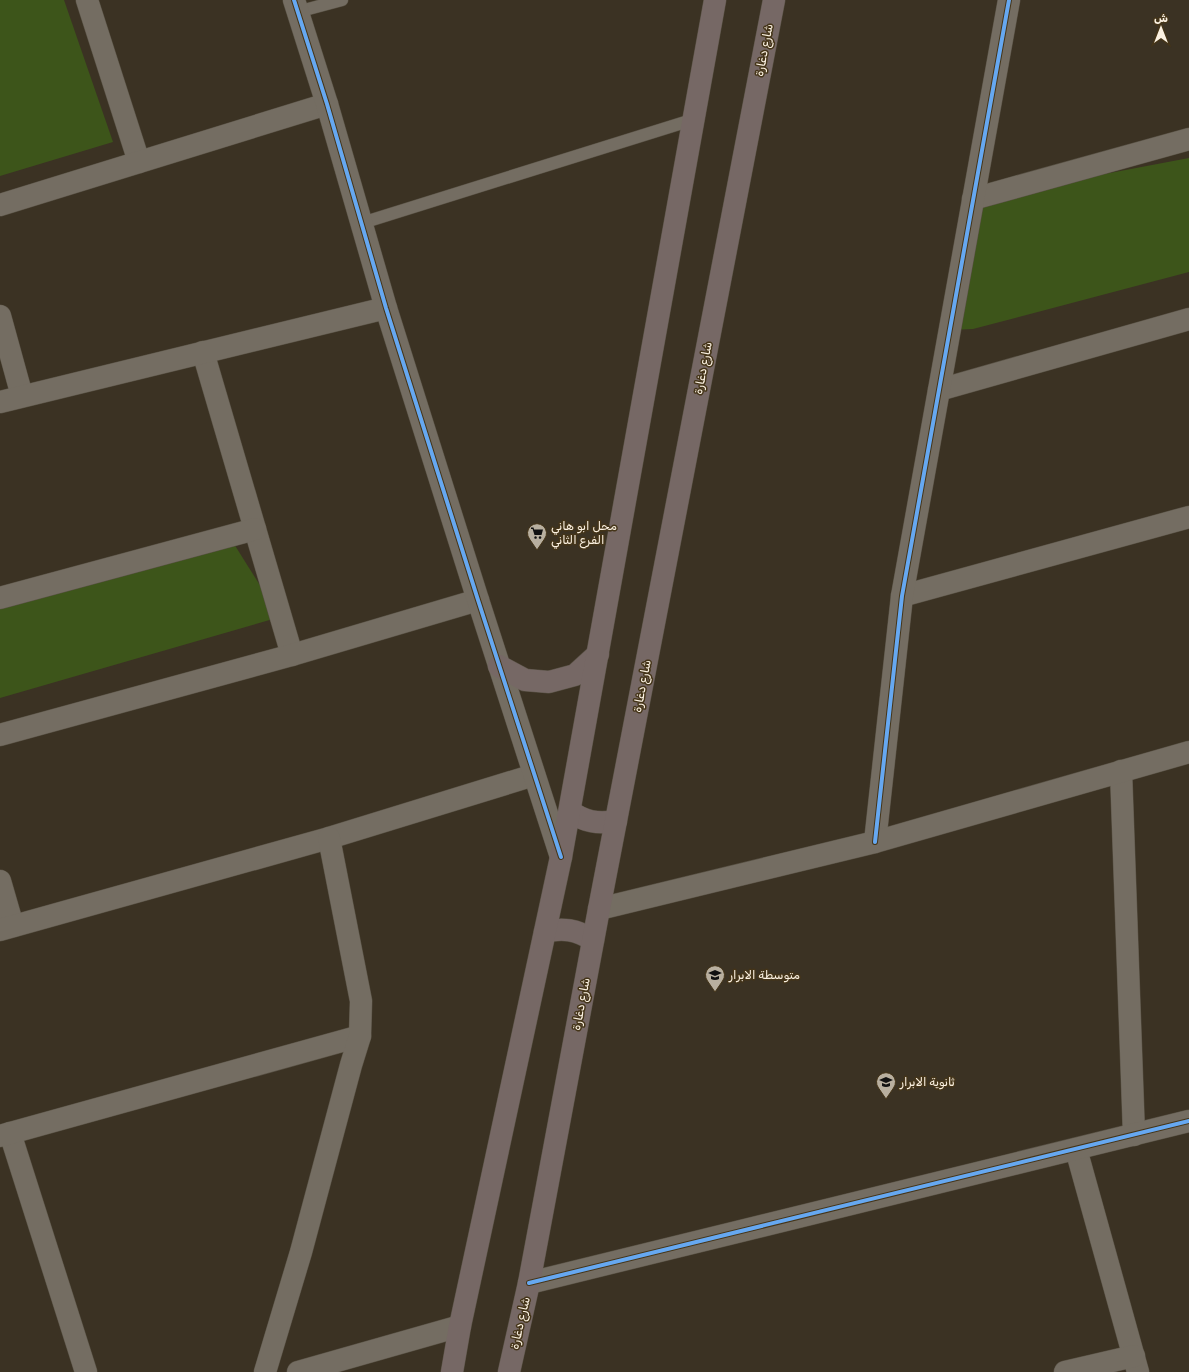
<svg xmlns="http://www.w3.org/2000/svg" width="1189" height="1372" viewBox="0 0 1189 1372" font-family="Rubik,'Noto Naskh Arabic',sans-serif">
<rect width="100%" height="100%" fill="#3b3223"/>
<g fill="#3d551a">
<path d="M 0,0 L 64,0 L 113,142 L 0,176 Z"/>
<path d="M 1189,158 L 1189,272 L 973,329 L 950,330 L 973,199 Z"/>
<path d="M 229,536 L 280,617 L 0,698 L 0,598 Z"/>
</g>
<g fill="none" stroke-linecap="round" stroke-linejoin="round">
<g stroke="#585144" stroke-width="13">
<g id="service">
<path d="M 297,12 L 342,0"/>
<path d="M 362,223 L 695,119"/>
</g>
</g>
<g stroke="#585144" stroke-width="23">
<g id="minor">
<path d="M 87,0 L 139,162"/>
<path d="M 973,199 L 1189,139"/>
<path d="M 0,205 L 327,104"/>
<path d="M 0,316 L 22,396"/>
<path d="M 203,352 L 292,655"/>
<path d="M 939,390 L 1189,319"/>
<path d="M 902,596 L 1189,517"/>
<path d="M 0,598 L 255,529"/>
<path d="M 0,735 L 292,655 L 478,600"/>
<path d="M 1121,771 L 1134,1135"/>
<path d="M 875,842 L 902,596 L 1009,0"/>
<path d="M 0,881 L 13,926"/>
<path d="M 599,909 L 875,842 L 1189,752"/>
<path d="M 0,930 L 329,838 L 534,775"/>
<path d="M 10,1133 L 86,1372"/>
<path d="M 0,1136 L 360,1036"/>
<path d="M 1076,1149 L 1138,1372"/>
<path d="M 529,1283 L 1189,1121"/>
<path d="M 265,1372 L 301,1252 L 351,1065 L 360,1036 L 361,1001 L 329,838"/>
<path d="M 298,1372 L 460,1326"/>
<path d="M 1065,1372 L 1134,1356"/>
</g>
</g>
<g stroke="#585144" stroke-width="23">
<g id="tertiary">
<path d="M 294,0 L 327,104 L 386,308 L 478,600 L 561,857"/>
<path d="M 0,402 L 386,308"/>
</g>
</g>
<g stroke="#585144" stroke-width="23">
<g id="trunk">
<path d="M 499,666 L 525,680 L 549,682 L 575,675 L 598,654"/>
<path d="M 570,811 C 584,822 598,824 616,821"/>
<path d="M 545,932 C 563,927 577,930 593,940"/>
<path d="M 452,1372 L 460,1326 L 561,857 L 715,0"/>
<path d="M 509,1372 L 529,1283 L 599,909 L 774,0"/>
</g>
</g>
<use href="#service" stroke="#746d62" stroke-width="12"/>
<use href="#minor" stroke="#746d62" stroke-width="22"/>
<use href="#tertiary" stroke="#746d62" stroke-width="22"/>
<use href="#trunk" stroke="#766865" stroke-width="22"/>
<g stroke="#453519" stroke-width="6">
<g id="cycleway">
<path d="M 294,0 L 327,104 L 386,308 L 478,600 L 561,857"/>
<path d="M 875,842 L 902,596 L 1009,0"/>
<path d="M 529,1283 L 1189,1121"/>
</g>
</g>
<use href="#cycleway" stroke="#66a8f1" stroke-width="4"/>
</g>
<defs>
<g id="supermarket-pin" transform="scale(1)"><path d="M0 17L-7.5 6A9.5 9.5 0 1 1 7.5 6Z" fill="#b8af9f" stroke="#453519"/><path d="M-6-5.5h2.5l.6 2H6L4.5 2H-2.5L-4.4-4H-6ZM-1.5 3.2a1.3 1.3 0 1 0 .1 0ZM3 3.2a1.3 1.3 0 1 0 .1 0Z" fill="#111"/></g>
<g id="school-pin" transform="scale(1)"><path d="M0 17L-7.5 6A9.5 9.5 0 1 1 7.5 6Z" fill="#b8af9f" stroke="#453519"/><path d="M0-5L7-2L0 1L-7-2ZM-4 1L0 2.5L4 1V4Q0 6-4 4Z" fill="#111"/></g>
</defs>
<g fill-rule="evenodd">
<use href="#supermarket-pin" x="537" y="533"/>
<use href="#school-pin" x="715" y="975"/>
<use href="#school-pin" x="886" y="1082"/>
</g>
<g text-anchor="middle" stroke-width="3" stroke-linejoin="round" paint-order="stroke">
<g font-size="12" fill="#fcf2e2" stroke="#453519">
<text transform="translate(764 50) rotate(-79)" y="4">شارع دغارة</text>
<text transform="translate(703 368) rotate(-79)" y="4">شارع دغارة</text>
<text transform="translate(642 686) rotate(-79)" y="4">شارع دغارة</text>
<text transform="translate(581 1004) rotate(-79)" y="4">شارع دغارة</text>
<text transform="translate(520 1323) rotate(-77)" y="4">شارع دغارة</text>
</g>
<g font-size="12" fill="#fcf2e2" stroke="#453519" text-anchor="start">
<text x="551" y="530">محل ابو هاني<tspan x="551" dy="14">الفرع الثاني</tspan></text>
<text x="729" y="979">متوسطة الابرار</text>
<text x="900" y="1086">ثانوية الابرار</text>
</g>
</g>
<g transform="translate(1161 28)" stroke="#453519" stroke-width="3" paint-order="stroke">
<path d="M0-3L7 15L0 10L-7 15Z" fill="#fcf2e2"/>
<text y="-6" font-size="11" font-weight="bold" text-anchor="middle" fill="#fcf2e2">ش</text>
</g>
</svg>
